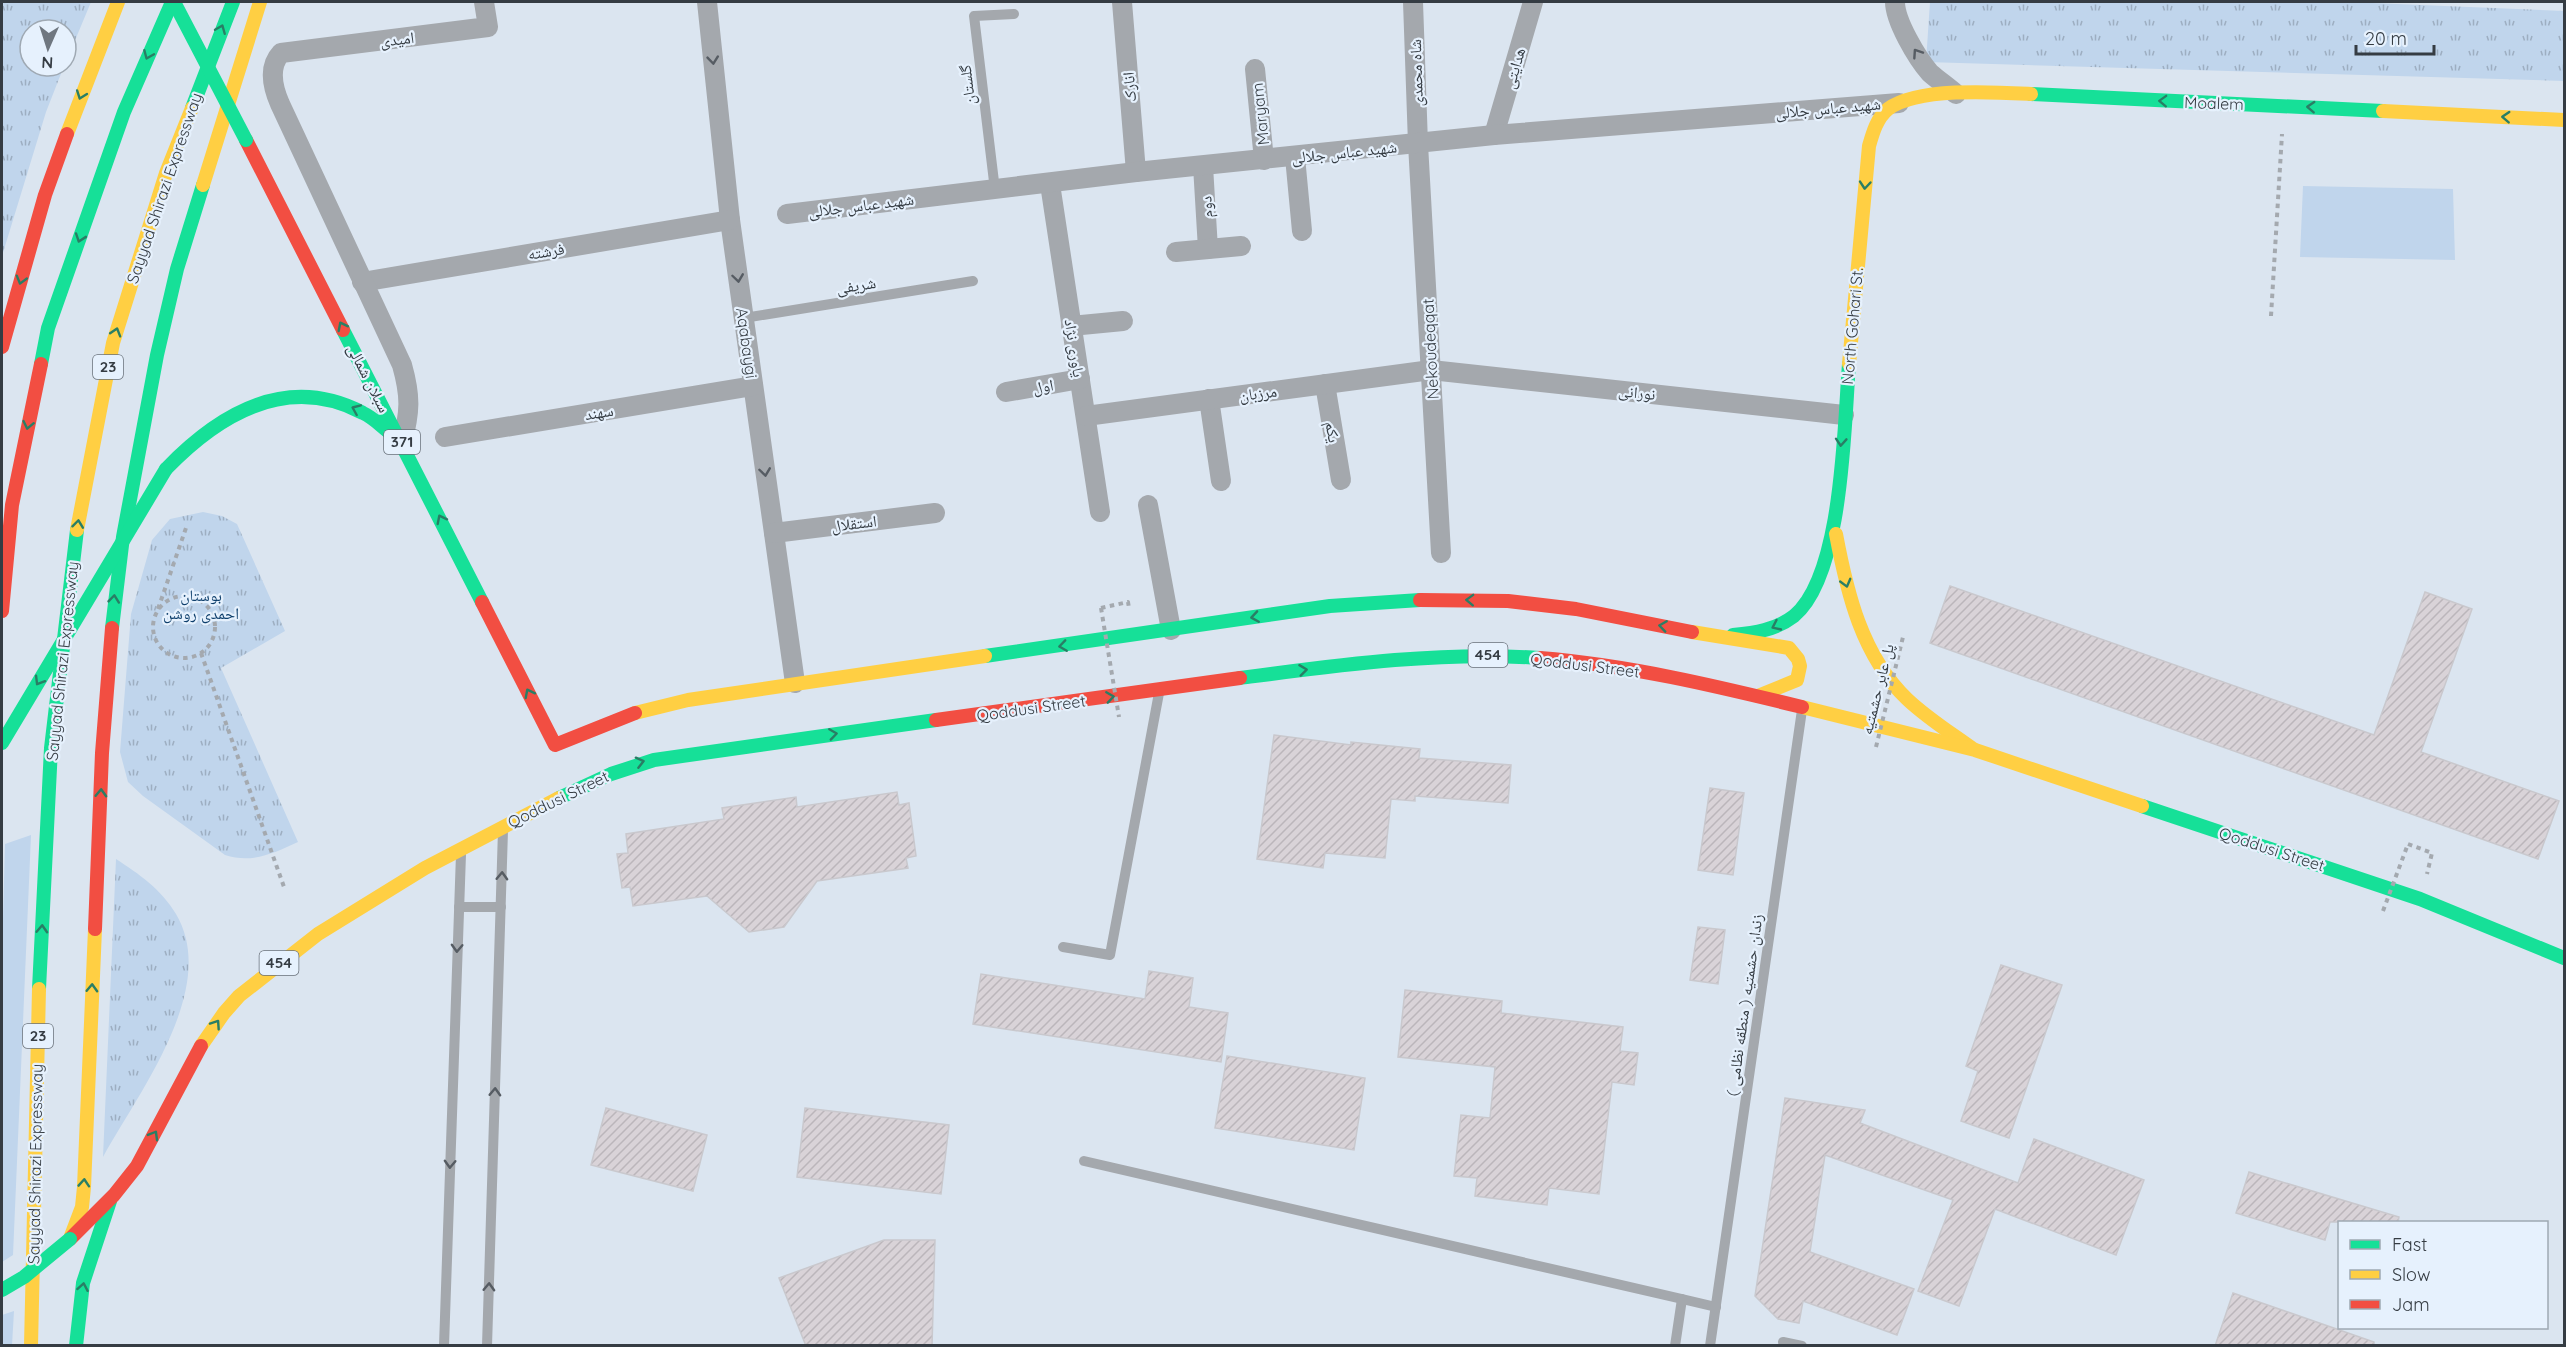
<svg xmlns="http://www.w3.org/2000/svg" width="2566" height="1347" viewBox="0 0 2566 1347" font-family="Quicksand,'Noto Naskh Arabic',sans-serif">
<defs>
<pattern id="grass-tufts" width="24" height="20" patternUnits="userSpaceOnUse" patternTransform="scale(1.5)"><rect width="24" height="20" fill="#c0d5ec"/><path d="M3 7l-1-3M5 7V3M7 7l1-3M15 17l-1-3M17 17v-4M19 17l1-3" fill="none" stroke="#9daec1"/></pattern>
<pattern id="building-hatch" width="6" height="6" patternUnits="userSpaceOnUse" patternTransform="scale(1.5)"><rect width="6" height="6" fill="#d9d3d8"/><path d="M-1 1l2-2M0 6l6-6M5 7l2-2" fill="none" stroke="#bbb6bb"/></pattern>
</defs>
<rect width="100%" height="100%" fill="#dbe5f0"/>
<g fill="url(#grass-tufts)">
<path d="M 2,2 L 91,2 L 66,62 L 66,30 L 30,30 L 30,66 L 64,66 L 46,112 L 2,256 Z"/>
<path d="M 1930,2 L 2348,2 L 2564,11 L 2564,81 L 1926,62 Z"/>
<path d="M 203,512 L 222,516 L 237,524 L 285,631 L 221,668 L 298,842 C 274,853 252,864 225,855 L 143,796 L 128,782 L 120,752 L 131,614 L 152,540 L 170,519 Z"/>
<path d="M 116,859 C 139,874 161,889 176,914 C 220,988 138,1093 103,1157 Z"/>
</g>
<g fill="#c0d5ec">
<path d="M 2303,186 L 2453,189 L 2455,260 L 2300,257 Z"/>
<path d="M 31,835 L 13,1255 L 2,1262 L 2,956 L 5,844 Z"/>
<path d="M 14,1311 L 12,1345 L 2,1345 L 2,1315 Z"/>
</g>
<g fill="url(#building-hatch)" stroke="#c9c8cd" stroke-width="1.5">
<path d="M 1950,586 L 2374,735 L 2425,592 L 2472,609 L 2421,752 L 2559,801 L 2538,859 L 1930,643 Z"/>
<path d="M 1274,735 L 1351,745 L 1351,742 L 1420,749 L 1419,758 L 1511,765 L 1508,803 L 1415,796 L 1415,801 L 1391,799 L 1385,858 L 1325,853 L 1323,868 L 1257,859 Z"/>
<path d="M 1710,788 L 1744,793 L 1733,875 L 1698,870 Z"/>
<path d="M 897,792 L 899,805 L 909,803 L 916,856 L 906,858 L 908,868 L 817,881 L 784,927 L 749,932 L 707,896 L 633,906 L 630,887 L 622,888 L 617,854 L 628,853 L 626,834 L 724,819 L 722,808 L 796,797 L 797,807 Z"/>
<path d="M 1698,927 L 1725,930 L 1718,984 L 1690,980 Z"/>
<path d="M 2001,965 L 2062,985 L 2009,1138 L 1961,1121 L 1978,1071 L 1966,1066 Z"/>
<path d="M 1149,971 L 1193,978 L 1189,1007 L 1228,1013 L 1221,1062 L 973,1024 L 981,974 L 1145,999 Z"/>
<path d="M 1405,990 L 1502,1001 L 1501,1013 L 1623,1027 L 1620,1051 L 1638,1053 L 1634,1085 L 1612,1082 L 1599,1194 L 1549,1188 L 1547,1205 L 1475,1196 L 1477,1178 L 1454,1176 L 1461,1115 L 1490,1118 L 1495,1067 L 1398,1057 Z"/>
<path d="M 1227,1056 L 1365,1078 L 1354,1150 L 1215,1128 Z"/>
<path d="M 1785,1098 L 1865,1110 L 1860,1123 L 2018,1183 L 2034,1139 L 2144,1180 L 2116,1255 L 1995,1209 L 1959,1306 L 1918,1291 L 1953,1200 L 1825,1155 L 1810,1252 L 1914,1289 L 1897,1335 L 1803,1301 L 1799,1323 L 1778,1319 L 1755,1296 Z"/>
<path d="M 606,1108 L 707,1135 L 693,1191 L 591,1165 Z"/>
<path d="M 805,1108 L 949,1125 L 941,1194 L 797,1177 Z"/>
<path d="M 2249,1172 L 2399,1217 L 2398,1222 L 2330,1222 L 2325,1240 L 2236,1213 Z"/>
<path d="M 884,1240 L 935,1240 L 932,1346 L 806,1346 L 779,1278 Z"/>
<path d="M 2233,1293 L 2374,1342 L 2374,1346 L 2215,1346 Z"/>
</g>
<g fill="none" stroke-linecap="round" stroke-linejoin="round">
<g stroke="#a4a9af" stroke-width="4" stroke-dasharray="4.5 4.5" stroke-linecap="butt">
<path d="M 2271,316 L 2282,134"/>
<circle cx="184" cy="627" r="31"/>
<path d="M 1101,608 L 1128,602 L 1129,608"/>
<path d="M 158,609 L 186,528"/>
<path d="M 201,653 L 284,887"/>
<path d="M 2408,844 L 2432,853 L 2427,874"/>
</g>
<g stroke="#a4a8ad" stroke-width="10">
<path d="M 995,190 L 974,16 L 1014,14"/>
<path d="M 744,318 L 973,281"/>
<path d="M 459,907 L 501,907"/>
<path d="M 1063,947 L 1110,955 L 1159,693"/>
<path d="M 1084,1161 L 1682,1299"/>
<path d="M 1783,1342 L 1802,1346"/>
<path d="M 444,1346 L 461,854"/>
<path d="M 487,1346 L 503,830"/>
<path d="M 1675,1346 L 1682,1299 L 1716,1307"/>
<path d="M 1710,1346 L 1802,710"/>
</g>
<g stroke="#a4a8ad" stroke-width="20">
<path d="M 707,2 L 730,220 L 795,683"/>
<path d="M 1122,2 L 1136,172"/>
<path d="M 1413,2 L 1418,144 L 1441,553"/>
<path d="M 1895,2 C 1895,21 1917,58 1930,73 C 1938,80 1948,87 1956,94"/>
<path d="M 1255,69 L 1264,160"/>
<path d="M 1494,135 L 1533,2"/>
<path d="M 1295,157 L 1302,231"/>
<path d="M 1203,166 L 1208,249"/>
<path d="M 1050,184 L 1100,512"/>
<path d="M 787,214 L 1136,172 L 1494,135 L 1899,103"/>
<path d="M 1176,252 L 1241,246"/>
<path d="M 362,282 L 730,220"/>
<path d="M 1071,326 L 1123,321"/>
<path d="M 1325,384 L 1341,480"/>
<path d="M 1006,392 L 1080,379"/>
<path d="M 1209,399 L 1221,481"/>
<path d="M 1086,416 L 1431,370 L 1844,415"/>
<path d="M 445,437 L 753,386"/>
<path d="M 402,443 C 410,412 411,397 402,365 L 280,104 C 273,88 268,67 281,53 L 488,27 L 484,2"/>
<path d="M 1148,505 L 1171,630"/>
<path d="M 774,533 L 935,513"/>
</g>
<g stroke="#16e098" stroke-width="14">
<path d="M 2031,94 L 2383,111"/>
<path d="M 192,108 L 233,2"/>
<path d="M 343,330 L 482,602"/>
<path d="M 41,364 L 48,328 L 124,112 L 172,2"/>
<path d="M 166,469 C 219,414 287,373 363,413 C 374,418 383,428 393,435"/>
<path d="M 112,628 L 123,537 L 157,355 L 177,269 L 203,185"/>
<path d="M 1733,635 C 1754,633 1776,630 1794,616 C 1843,575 1844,427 1849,364"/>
<path d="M 985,656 L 1330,606 L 1420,600"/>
<path d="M 1240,678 C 1339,665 1440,651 1540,658"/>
<path d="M 559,798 L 611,774 L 654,760 L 936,720"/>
<path d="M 2142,806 L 2420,899 L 2564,958"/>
<path d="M 39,989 L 51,748 L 77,530"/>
<path d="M 76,1346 L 83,1283 L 110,1201"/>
</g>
<g stroke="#ffcf43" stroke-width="14">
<path d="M 2383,111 L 2564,120"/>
<path d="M 67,134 L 118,2"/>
<path d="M 203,185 L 260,2"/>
<path d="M 1849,364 L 1869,146 C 1873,132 1877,118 1888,109 C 1918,87 1995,92 2031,94"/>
<path d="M 77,530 L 113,343 L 166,173 L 192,108"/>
<path d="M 1836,534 C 1847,593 1862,656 1907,699 C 1927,718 1951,733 1973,749"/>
<path d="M 1692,632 L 1789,648 L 1798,659 L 1800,666 L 1797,680 L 1758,696"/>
<path d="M 1802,707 L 1975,750 L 2142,806"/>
<path d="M 635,713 L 688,700 L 985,656"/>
<path d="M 201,1046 L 224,1013 L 239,996 L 318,934 L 425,868 L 559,798"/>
<path d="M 71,1236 L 82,1207 L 84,1187 L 95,929"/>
<path d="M 31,1346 L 39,989"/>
</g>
<g stroke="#f24e42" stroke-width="14">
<path d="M 246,140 L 343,330"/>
<path d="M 2,347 L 45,195 L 67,134"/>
<path d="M 1420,600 L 1508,601 L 1576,609 L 1692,632"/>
<path d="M 482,602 L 555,745 L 635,713"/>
<path d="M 2,611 L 12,505 L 41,364"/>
<path d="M 1540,658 C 1628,665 1716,686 1802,707"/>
<path d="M 936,720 L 1240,678"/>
<path d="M 95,929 L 102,753 L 112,628"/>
<path d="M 70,1239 L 114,1195 L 137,1166 L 201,1046"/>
</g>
<g stroke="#a4a9af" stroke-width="4" stroke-dasharray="4.5 4.5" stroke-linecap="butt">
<path d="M 1101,608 L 1119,717"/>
<path d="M 1876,747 L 1903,637"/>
<path d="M 2383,911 L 2408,844"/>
</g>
<g stroke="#16e098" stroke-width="14">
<path d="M 174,2 L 246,140"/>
<path d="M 2,743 L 166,469"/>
<path d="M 2,1290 L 24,1277 L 70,1239"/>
</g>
</g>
<defs><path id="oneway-chevron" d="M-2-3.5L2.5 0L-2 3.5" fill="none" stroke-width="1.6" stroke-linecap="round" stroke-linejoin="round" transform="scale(1.5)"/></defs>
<g stroke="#297e65">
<use href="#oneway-chevron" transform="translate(221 29) rotate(-68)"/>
<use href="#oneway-chevron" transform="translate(148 55) rotate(113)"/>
<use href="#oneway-chevron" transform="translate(81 95) rotate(110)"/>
<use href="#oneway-chevron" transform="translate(2163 101) rotate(-178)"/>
<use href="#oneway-chevron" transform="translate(2311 107) rotate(-177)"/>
<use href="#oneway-chevron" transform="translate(2506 117) rotate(-177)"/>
<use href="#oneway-chevron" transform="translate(1865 185) rotate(95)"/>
<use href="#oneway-chevron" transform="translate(80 238) rotate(109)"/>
<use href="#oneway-chevron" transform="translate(21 280) rotate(106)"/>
<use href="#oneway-chevron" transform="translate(342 326) rotate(-117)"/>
<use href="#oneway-chevron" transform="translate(116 332) rotate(-73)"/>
<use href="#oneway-chevron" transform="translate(356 409) rotate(-157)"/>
<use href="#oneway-chevron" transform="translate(28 425) rotate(102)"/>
<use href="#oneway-chevron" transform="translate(1841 442) rotate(94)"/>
<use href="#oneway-chevron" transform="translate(441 519) rotate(-117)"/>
<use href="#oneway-chevron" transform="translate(78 524) rotate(-83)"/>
<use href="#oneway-chevron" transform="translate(1846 583) rotate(75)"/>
<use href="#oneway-chevron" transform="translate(114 599) rotate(-84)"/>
<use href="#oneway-chevron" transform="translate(1470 600) rotate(-178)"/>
<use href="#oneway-chevron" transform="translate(1255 617) rotate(171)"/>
<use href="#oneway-chevron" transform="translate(1663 626) rotate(-172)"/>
<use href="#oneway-chevron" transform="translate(1776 626) rotate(155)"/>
<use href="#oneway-chevron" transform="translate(1063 646) rotate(172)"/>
<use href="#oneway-chevron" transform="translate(1303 670) rotate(-7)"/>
<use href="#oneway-chevron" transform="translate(39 681) rotate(121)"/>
<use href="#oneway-chevron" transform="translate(529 693) rotate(-117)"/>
<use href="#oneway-chevron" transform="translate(1110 697) rotate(-8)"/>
<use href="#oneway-chevron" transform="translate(833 734) rotate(-8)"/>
<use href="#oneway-chevron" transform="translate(640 762) rotate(-14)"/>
<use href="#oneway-chevron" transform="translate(101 793) rotate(-88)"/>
<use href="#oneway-chevron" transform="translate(42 929) rotate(-87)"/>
<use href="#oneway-chevron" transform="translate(92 988) rotate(-88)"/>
<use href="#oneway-chevron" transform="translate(216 1024) rotate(-56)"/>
<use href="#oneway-chevron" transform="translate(154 1135) rotate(-60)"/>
<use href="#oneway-chevron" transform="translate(84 1183) rotate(-86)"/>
<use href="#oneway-chevron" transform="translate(83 1287) rotate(-80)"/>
</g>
<g stroke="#565c63">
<use href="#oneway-chevron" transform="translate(1917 53) rotate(-124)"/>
<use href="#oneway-chevron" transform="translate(713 60) rotate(84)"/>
<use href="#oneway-chevron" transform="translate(738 278) rotate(82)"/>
<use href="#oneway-chevron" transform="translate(765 472) rotate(82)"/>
<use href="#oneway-chevron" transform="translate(502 876) rotate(-88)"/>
<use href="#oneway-chevron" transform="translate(457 948) rotate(92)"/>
<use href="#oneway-chevron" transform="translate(495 1092) rotate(-88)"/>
<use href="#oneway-chevron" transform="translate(450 1164) rotate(92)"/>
<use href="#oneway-chevron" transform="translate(489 1287) rotate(-88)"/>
</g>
<g text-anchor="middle" stroke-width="4.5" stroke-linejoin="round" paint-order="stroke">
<g fill="#e6f1fd" stroke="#6a727b" stroke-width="1.5">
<rect x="93" y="355" width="30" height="24" rx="4.5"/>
<rect x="384" y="430" width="36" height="24" rx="4.5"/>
<rect x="1468.5" y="643" width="39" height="24" rx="4.5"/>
<rect x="259.5" y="951" width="39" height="24" rx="4.5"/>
<rect x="23" y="1024" width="30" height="24" rx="4.5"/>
</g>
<g font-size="15" font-weight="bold" fill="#353c43">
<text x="108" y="372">23</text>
<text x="402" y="447">371</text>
<text x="1488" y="660">454</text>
<text x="279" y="968">454</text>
<text x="38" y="1041">23</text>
</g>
<g font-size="16" fill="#353c43" stroke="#e6f1fd">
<text transform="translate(397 39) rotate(-7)" y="6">امیدی</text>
<text transform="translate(1514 68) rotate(-74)" y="6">هدایتی</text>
<text transform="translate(1416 73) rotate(-92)" y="6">شاه محمدی</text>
<text transform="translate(967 85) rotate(-97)" y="6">گلستان</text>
<text transform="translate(1129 87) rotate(-95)" y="6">انارک</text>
<text transform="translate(2214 103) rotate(2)" y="6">Moalem</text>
<text transform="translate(1828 108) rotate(-5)" y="6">شهید عباس جلالی</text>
<text transform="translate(1260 114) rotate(-96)" y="6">Maryam</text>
<text transform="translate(1344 152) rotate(-6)" y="6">شهید عباس جلالی</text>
<text transform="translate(164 188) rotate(-71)" y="6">Sayyad Shirazi Expressway</text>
<text transform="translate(861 205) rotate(-7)" y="6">شهید عباس جلالی</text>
<text transform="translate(1206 207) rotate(-94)" y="6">دوم</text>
<text transform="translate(546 251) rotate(-9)" y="6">فرشته</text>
<text transform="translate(856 285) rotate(-9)" y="6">شریفی</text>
<text transform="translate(1852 326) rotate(-85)" y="6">North Gohari St.</text>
<text transform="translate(747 343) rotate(82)" y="6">Aqabaygi</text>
<text transform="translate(1075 348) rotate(81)" y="6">یاوری نژاد</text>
<text transform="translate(1430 349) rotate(-93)" y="6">Nekoudeqqat</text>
<text transform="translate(369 378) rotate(63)" y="6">سبلان شمالی</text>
<text transform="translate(1043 386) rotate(-10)" y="6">اول</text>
<text transform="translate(1637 392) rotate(6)" y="6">نورانی</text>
<text transform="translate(1258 393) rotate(-7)" y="6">مرزبان</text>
<text transform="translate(599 412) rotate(-9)" y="6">سهند</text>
<text transform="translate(1333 432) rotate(80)" y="6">یکم</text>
<text transform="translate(854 523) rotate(-7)" y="6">استقلال</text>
<text transform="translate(62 661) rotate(-84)" y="6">Sayyad Shirazi Expressway</text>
<text transform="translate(1585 665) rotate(7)" y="6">Qoddusi Street</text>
<text transform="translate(1877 689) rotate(-76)" y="6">پل عابر حشمتیه</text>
<text transform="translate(1031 708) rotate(-8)" y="6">Qoddusi Street</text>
<text transform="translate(558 799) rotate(-26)" y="6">Qoddusi Street</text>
<text transform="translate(2272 849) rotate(18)" y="6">Qoddusi Street</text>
<text transform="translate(1744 1005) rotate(-82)" y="6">زندان حشمتیه ( منطقه نظامی )</text>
<text transform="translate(35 1164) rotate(-89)" y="6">Sayyad Shirazi Expressway</text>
</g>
<g font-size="16" fill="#0d3e6b" stroke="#e6f1fd">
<text x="201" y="601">بوستان<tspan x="201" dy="18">احمدی روشن</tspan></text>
</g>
</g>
<rect width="2566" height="1347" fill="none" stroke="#353c43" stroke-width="6"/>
<rect x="2338" y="1221" width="210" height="108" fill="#e6f1fd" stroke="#9fa9b3" stroke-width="1.5"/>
<rect x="2350" y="1240" width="30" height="9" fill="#16e098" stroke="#9fa9b3" stroke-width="1.5"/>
<text x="2392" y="1251" font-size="18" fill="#353c43">Fast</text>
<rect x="2350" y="1270" width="30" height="9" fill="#ffcf43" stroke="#9fa9b3" stroke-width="1.5"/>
<text x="2392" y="1281" font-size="18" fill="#353c43">Slow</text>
<rect x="2350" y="1300" width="30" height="9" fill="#f24e42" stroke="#9fa9b3" stroke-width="1.5"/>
<text x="2392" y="1311" font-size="18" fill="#353c43">Jam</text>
<g transform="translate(48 48) rotate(183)"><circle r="28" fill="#e6f1fd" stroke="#9fa9b3" stroke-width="1.5"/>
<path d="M0-4.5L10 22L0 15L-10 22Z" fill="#6f7780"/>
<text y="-9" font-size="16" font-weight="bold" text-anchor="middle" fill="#353c43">N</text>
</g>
<path d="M2356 45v9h78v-9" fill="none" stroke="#353c43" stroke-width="3"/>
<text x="2365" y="45" font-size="18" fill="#353c43" stroke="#e6f1fd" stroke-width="4.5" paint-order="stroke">20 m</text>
</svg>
